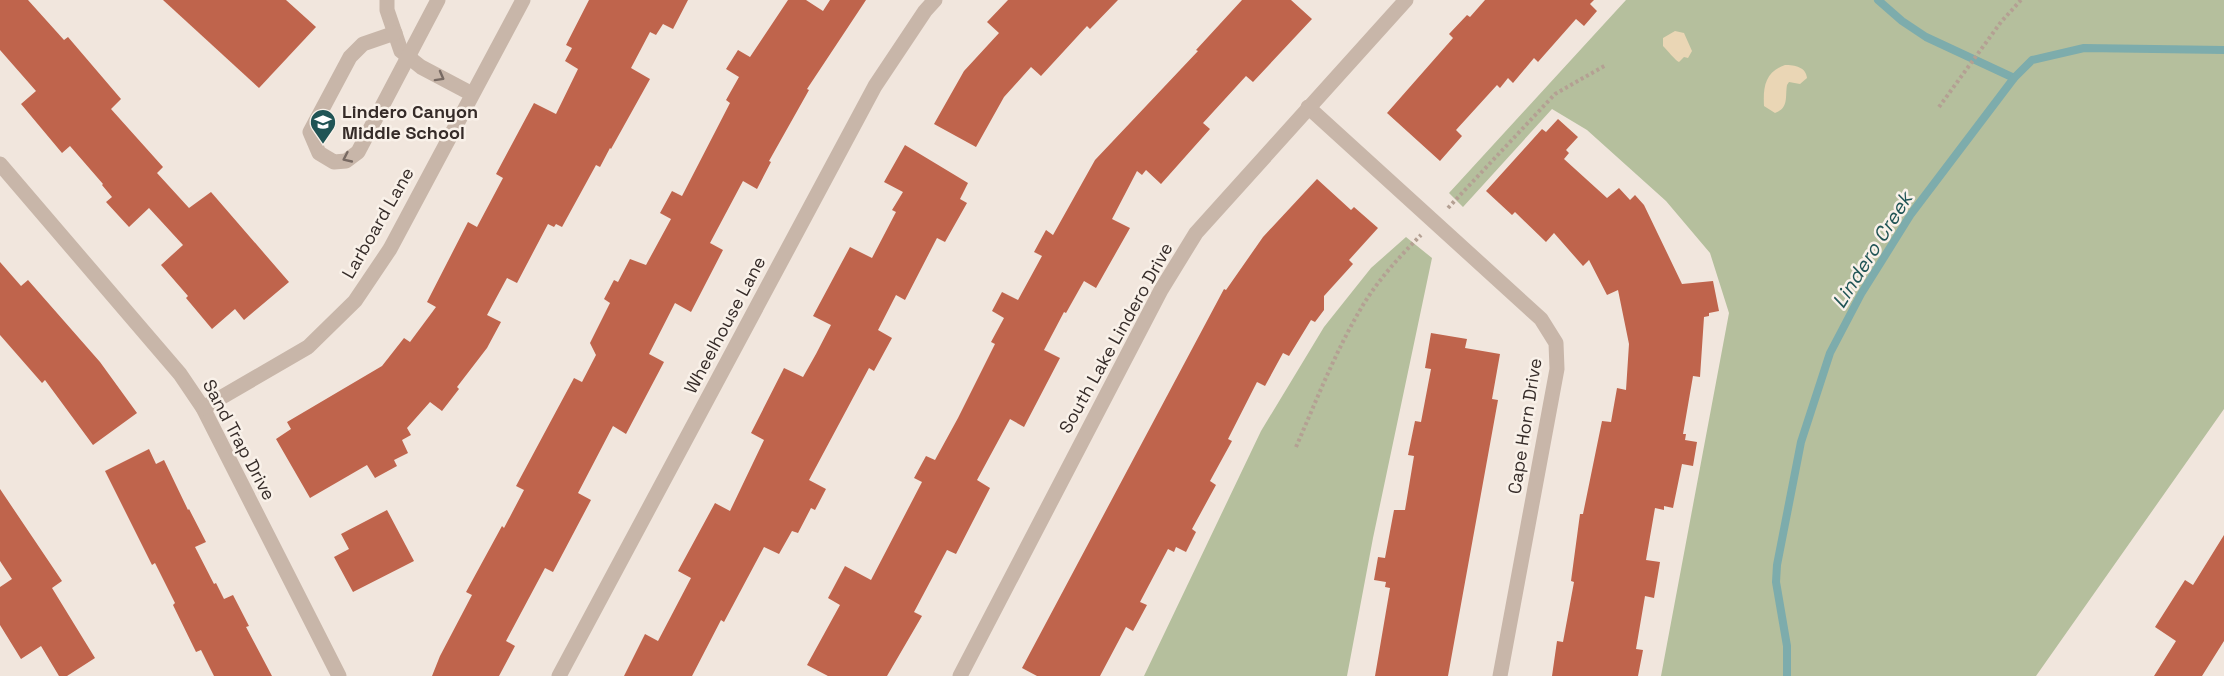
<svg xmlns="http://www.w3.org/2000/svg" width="2224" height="676" viewBox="0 0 2224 676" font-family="'Space Grotesk',sans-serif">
<rect width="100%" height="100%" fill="#f1e6dd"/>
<g fill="#b5bf9d">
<path d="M 1626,0 L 2224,0 L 2224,409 L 2036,676 L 1661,676 L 1729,313 L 1710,253 L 1666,201 L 1587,130 L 1552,109 L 1463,207 L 1449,193 Z"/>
<path d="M 1406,237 L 1432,258 L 1373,538 L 1347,676 L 1144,676 L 1261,431 L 1324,327 L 1371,268 Z"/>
</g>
<g fill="#ead6b5">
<path d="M 1675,31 L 1684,33 L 1692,51 L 1688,58 L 1684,57 L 1679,62 C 1676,61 1667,50 1663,46 L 1663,38 Z"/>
<path d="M 1785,65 C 1795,65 1806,67 1807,78 L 1800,84 L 1789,82 L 1787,85 C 1785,97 1789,108 1775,113 L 1764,106 C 1763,87 1765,72 1785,65 Z"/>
</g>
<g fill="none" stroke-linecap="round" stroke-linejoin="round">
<g stroke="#7dacac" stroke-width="8">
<path d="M 1878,0 L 1902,21 L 1926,37 L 2014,78"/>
<path d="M 1787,676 L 1787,646 L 1776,582 L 1777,565 L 1801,442 L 1830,353 L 1861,294 L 1911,214 L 2014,78 L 2032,60 L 2084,48 L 2224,50"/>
</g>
</g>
<g fill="#bf644c">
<path d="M 0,0 L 28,0 L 64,40 L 68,37 L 121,99 L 111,109 L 163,167 L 157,173 L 189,208 L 211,192 L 289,282 L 244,320 L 235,309 L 212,329 L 186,298 L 188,296 L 161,265 L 183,245 L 149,208 L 129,227 L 106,202 L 112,197 L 102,185 L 103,184 L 70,146 L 62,153 L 21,104 L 36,91 L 0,50 Z"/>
<path d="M 163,0 L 286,0 L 316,27 L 259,88 Z"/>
<path d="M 589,0 L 688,0 L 673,29 L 663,24 L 656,35 L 650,32 L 631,68 L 650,79 L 611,149 L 610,148 L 600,167 L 596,165 L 562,227 L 556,224 L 554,227 L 548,224 L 517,283 L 507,278 L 487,315 L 501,322 L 487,348 L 457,387 L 459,389 L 442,411 L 430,402 L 407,428 L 411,435 L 402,440 L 408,453 L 394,460 L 397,466 L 375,478 L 367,465 L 310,498 L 276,439 L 291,429 L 287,422 L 382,366 L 404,338 L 410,342 L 436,307 L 427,302 L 468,222 L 477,227 L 503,178 L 496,174 L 534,103 L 556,114 L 578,69 L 565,61 L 572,48 L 566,45 Z"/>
<path d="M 788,0 L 806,0 L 823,11 L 830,0 L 866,0 L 807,89 L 809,90 L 769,161 L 771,162 L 757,189 L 743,181 L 710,243 L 723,250 L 691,312 L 675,303 L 649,354 L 664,362 L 626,434 L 613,426 L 578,493 L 591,500 L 553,572 L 545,568 L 506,641 L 515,646 L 499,676 L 432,676 L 440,656 L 472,595 L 466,592 L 502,526 L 504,528 L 524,490 L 516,486 L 574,378 L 582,382 L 596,355 L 590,343 L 610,303 L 604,299 L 614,280 L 618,282 L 630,259 L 646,265 L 671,219 L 660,213 L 672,191 L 682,196 L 730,103 L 726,100 L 739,77 L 726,69 L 738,50 L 750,57 Z"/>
<path d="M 1008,0 L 1118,0 L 1090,29 L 1087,26 L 1041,76 L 1031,67 L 1004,97 L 976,147 L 934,124 L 964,71 L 999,33 L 987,22 Z"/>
<path d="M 1242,0 L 1291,0 L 1312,19 L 1253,82 L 1246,76 L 1203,123 L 1210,129 L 1161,184 L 1146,170 L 1142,175 L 1137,171 L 1112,219 L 1130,228 L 1096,288 L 1084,281 L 1066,313 L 1064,312 L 1044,350 L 1060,358 L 1024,427 L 1010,419 L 977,480 L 990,488 L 956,554 L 947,550 L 914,612 L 922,616 L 887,676 L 828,676 L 807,665 L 840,605 L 828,598 L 845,566 L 871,580 L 922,482 L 914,478 L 926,456 L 935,460 L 958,418 L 995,344 L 991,342 L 1004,318 L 992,311 L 1002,292 L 1018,300 L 1042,256 L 1034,252 L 1046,230 L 1053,235 L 1095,160 L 1198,51 L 1196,50 Z"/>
<path d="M 1485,0 L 1594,0 L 1590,4 L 1597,11 L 1584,26 L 1576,19 L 1538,62 L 1534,58 L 1513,83 L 1508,78 L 1500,88 L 1497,85 L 1456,130 L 1462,136 L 1440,161 L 1387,113 L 1453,38 L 1449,34 L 1467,15 L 1470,17 Z"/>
<path d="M 1558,119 L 1578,137 L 1566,150 L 1569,153 L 1564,159 L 1607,198 L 1619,188 L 1630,200 L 1635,195 L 1644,205 L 1682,284 L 1713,281 L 1719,311 L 1709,313 L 1709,316 L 1704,317 L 1700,377 L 1693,376 L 1683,434 L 1686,434 L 1685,440 L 1697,442 L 1693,466 L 1682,464 L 1673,508 L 1664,506 L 1664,510 L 1655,508 L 1646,560 L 1660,562 L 1654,598 L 1645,596 L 1636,649 L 1643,650 L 1638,676 L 1552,676 L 1557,641 L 1563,642 L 1574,582 L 1571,581 L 1580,514 L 1583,514 L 1602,421 L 1611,422 L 1617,388 L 1626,390 L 1629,344 L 1618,290 L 1607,295 L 1589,260 L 1583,266 L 1554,233 L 1546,242 L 1515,212 L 1512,215 L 1486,191 L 1542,129 L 1546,132 Z"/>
<path d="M 905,145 L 968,183 L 960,199 L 967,203 L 945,242 L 937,238 L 905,300 L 896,295 L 878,330 L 892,338 L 874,371 L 869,368 L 809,480 L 826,489 L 815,510 L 811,508 L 798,533 L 792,531 L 779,554 L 764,547 L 724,622 L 721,620 L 692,676 L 624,676 L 645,634 L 658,641 L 691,578 L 678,571 L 715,503 L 730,511 L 764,440 L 751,433 L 784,368 L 803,377 L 816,354 L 831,325 L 813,316 L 850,247 L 872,258 L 896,212 L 892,210 L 903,192 L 884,182 Z"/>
<path d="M 1317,179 L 1351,210 L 1354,207 L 1378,228 L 1349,260 L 1353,264 L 1324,296 L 1324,310 L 1315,322 L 1311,320 L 1289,356 L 1283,353 L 1265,386 L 1257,382 L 1228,439 L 1232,441 L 1210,481 L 1216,485 L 1192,529 L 1196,532 L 1186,552 L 1176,547 L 1174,552 L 1168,549 L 1140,602 L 1147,605 L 1133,631 L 1126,627 L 1100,676 L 1037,676 L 1022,668 L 1224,289 L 1226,290 L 1263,237 Z"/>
<path d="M 0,262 L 21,286 L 28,280 L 100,362 L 137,413 L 93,445 L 45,380 L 42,383 L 0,335 Z"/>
<path d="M 1431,333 L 1467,339 L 1465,348 L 1500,354 L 1492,399 L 1498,400 L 1448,676 L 1375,676 L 1390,588 L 1385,587 L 1386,582 L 1374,580 L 1378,557 L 1385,558 L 1394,510 L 1405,510 L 1414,456 L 1408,455 L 1415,421 L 1421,422 L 1431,369 L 1425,368 Z"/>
<path d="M 149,449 L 156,464 L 164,460 L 188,510 L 189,509 L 206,542 L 195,547 L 214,584 L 216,583 L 224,599 L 233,595 L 249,626 L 246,627 L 272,676 L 214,676 L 201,650 L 196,652 L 173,605 L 175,603 L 155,563 L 152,565 L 105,471 Z"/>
<path d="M 0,489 L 62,581 L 52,588 L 95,658 L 67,676 L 59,676 L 41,646 L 21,659 L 0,625 L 0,587 L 12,579 L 0,561 Z"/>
<path d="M 387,510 L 414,561 L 353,592 L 334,557 L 349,549 L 341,534 Z"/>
<path d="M 2224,535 L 2224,641 L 2202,676 L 2154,676 L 2176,641 L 2155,627 L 2185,580 L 2193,585 Z"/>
</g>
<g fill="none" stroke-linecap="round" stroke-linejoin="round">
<g stroke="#b4a093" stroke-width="4" stroke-dasharray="3 3" stroke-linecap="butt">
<path d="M 1939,107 L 2001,22 L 2021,0"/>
<path d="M 1448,208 L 1555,94 L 1606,65"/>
<path d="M 1296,447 C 1317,399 1336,350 1363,305 C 1379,279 1400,256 1421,235"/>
</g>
<g stroke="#c8b6a9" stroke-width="15">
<path d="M 387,0 L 387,10 L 401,51 L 421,67 L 472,94"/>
<path d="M 395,33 L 363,44 L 350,57 L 310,132 L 319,153 L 334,162 L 346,161 L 358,152 L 438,0"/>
<path d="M 1308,107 L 1541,319 L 1556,343 L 1557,369 L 1500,676"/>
<path d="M 0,164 L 180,374 L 203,408 L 339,676"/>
<path d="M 203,408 L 308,347 L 355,301 L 390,249 L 523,0"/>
<path d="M 559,676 L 875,86 L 925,11 L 935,0"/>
<path d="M 960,676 L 1161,290 L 1196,233 L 1406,0"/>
</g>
</g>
<defs><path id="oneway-chevron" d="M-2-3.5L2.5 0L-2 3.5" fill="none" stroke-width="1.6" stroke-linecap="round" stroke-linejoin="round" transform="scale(1.5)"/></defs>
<g stroke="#786a63">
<use href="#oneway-chevron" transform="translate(440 77) rotate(29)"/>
<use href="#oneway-chevron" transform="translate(347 158) rotate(155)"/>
</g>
<defs>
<g id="school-pin" transform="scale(1.35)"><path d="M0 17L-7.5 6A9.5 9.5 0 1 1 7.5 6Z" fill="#205455" stroke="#f9f1e9"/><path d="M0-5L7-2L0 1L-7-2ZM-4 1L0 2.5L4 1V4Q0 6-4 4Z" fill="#fff"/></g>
</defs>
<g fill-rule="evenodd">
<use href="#school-pin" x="323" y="122"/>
</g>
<g text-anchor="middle" stroke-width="5" stroke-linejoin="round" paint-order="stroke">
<g font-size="18" font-weight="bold" fill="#362c29" stroke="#f9f1e9" text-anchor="start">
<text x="342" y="118">Lindero Canyon<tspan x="342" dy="21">Middle School</tspan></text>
</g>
<g font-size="18" fill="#362c29" stroke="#f9f1e9">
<text transform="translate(378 223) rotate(-60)" y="6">Larboard Lane</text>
<text transform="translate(725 325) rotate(-62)" y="6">Wheelhouse Lane</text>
<text transform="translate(1116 338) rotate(-61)" y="6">South Lake Lindero Drive</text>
<text transform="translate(1525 426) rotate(-81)" y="6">Cape Horn Drive</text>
<text transform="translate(239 440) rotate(62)" y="6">Sand Trap Drive</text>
</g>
<g font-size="20" font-style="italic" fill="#205455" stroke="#f9f1e9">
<text transform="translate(1872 250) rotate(-58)" y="7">Lindero Creek</text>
</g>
</g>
</svg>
